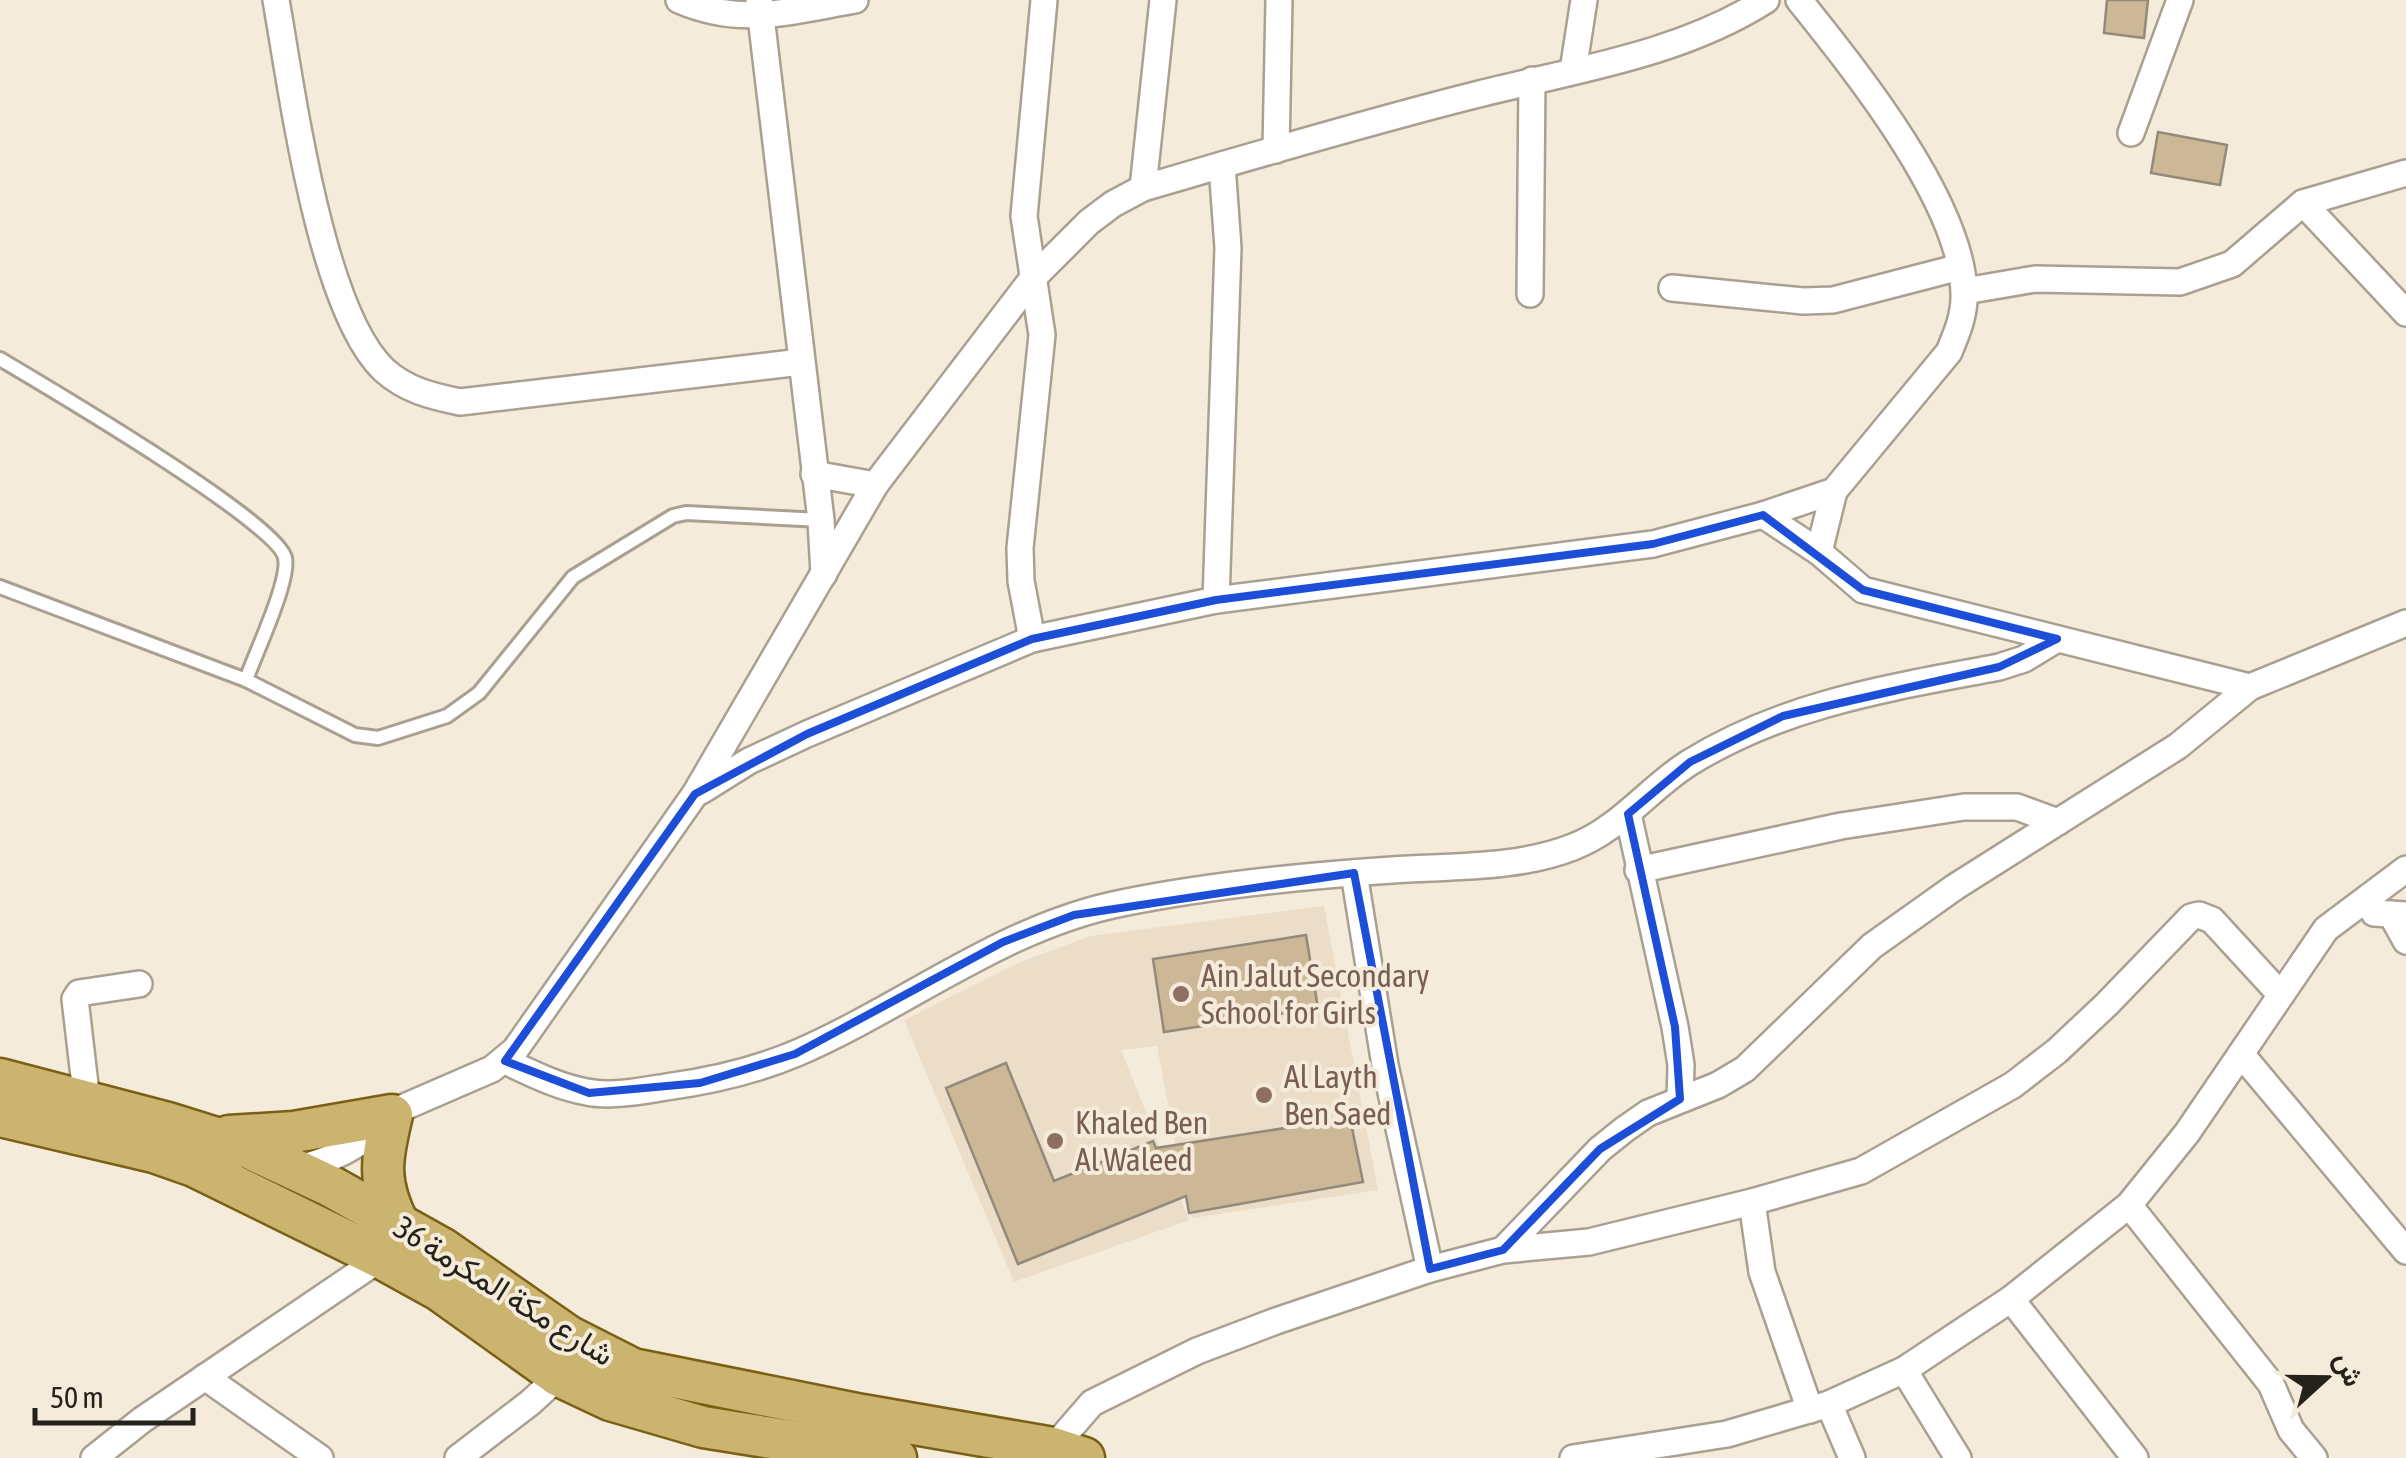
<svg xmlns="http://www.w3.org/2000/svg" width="2406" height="1458" viewBox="0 0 2406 1458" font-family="'Asap Condensed',Vazirmatn,sans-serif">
<rect width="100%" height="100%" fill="#f5ebdb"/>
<path fill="#ebddc7" d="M 1324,906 L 1378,1190 L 1193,1218 L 1189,1213 L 1157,1046 L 1121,1050 L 1189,1220 L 1014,1282 L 904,1020 L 1016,964 L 1090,936 Z"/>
<g fill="#ccb896" stroke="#938a7b" stroke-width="2.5">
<path d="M 2107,0 L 2148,0 L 2144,38 L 2104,33 Z"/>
<path d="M 2158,132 L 2227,145 L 2220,185 L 2151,173 Z"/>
<path d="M 1306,935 L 1318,1008 L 1164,1032 L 1153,959 Z"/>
<path d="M 1006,1063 L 1054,1181 L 1153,1141 L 1156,1148 L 1350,1118 L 1363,1182 L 1189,1213 L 1186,1196 L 1018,1264 L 946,1088 Z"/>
</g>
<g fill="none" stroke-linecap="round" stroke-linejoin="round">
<g stroke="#aaa091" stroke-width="18">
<g id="service">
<path d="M 0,359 C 42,384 279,523 285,558 C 290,581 255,654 246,680"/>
<path d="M 0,587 L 246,680 L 355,735 L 378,738 L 447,716 L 479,693 L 573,577 L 673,516 L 686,513 L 821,520"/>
</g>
</g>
<g stroke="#aaa091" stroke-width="30">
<g id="minor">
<path d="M 276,0 C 292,90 320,309 384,370 C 406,390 431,396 460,402 L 801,362"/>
<path d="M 679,0 C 741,27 791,11 855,0"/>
<path d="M 759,0 L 821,520 L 824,574"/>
<path d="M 1573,71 L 1584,0"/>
<path d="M 2131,133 L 2180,0"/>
<path d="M 1276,150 L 1279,0"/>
<path d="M 1143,188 L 1163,0"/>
<path d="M 2303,203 L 2406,313"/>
<path d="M 1672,288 L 1803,301 L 1833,300 L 1960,267"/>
<path d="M 1965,291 L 2035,279 L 2180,282 L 2232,264 L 2303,203 L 2406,173"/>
<path d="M 1530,294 L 1532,80"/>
<path d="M 814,474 L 875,485"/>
<path d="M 1763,515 L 1819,552 L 1863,590 L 2250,687"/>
<path d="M 1819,552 L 1834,491"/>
<path d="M 1216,600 L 1228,248 L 1222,165"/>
<path d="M 1032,639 L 1021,581 L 1020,548 L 1042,335 L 1024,216 L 1044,0"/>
<path d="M 701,791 L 749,761 L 807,734 L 1032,639 L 1216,600 L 1653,544 L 1763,515 L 1834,491 L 1949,352 C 1957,333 1965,314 1964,293 C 1962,202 1855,70 1799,0"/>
<path d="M 1628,814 L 1675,1027 L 1681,1065 L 1680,1099"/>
<path d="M 1638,870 L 1841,826 L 1964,807 L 2017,807 L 2058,822"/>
<path d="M 1354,873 L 1385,1065 L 1430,1269"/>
<path d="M 2374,913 L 2406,915"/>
<path d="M 2391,914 L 2406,941"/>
<path d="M 2241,1054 L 2406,1251"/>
<path d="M 505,1061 C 531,1073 558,1087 587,1092 C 611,1097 642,1091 666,1087 C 710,1081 757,1070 797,1053 C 908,1005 1002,927 1122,903 C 1211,885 1302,876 1392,870 C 1451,866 1517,869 1573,847 C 1620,829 1648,789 1689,763 C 1786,703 1890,688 1999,667 L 2024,659 L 2057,639"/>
<path d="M 87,1102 L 75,999 L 79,993 L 139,984"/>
<path d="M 379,1118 L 492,1069 L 515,1050 L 695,794 L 875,485 L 1033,278 L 1089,222 L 1113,204 L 1143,188 C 1253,156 1364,123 1475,95 C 1573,70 1680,55 1766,0"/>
<path d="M 293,1169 C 328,1163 365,1144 389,1118"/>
<path d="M 1752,1202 L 1762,1272 L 1810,1410"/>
<path d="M 2129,1205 L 2271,1384 L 2291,1430 L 2314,1458"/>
<path d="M 1503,1250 L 1589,1242 L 1752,1202 L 1861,1171 L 2013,1085 L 2057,1051 L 2107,1004 L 2191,917 L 2199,915 L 2212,920 L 2281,995"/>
<path d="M 2011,1299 L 2135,1458"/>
<path d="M 1904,1370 L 1958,1458"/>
<path d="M 205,1377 L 320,1458"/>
<path d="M 1829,1404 L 1852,1458"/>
<path d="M 1053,1448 L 1092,1403 L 1197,1351 L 1276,1321 L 1430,1269 L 1503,1250 L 1600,1149 L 1625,1129 L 1648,1113 L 1718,1085 L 1745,1069 L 1872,946 L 1955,887 L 2178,746 L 2250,687 L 2406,623"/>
<path d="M 94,1458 L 142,1420 L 381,1258"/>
<path d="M 458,1458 L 531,1402 L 559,1376"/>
<path d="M 1573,1458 L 1727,1434 L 1829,1404 L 1904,1370 L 2011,1299 L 2129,1205 L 2187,1133 L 2326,929 L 2406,869"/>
</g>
</g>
<g stroke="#7b5f14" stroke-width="45">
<g id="primary">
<path d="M 0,1079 L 168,1123 L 251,1149 L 332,1187 L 443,1249 L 568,1336 L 633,1369 L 862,1415 L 1053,1448 L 1084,1458"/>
<path d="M 0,1116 L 154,1152 L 194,1166 L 381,1258 L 439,1290 L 559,1376 L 610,1400 L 703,1427 L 896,1458"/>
<path d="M 229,1136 L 294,1132 L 392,1115 C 381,1160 377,1182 399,1225"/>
</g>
</g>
<use href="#service" stroke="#fff" stroke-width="12"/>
<use href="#minor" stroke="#fff" stroke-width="25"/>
<use href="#primary" stroke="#cbb370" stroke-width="40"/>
</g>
<path fill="none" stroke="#1d4ed8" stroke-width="8" stroke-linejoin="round" d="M 1763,515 L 1863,590 L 2057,639 L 1999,667 L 1783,716 L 1690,762 L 1628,814 L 1675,1027 L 1680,1099 L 1600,1149 L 1503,1250 L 1430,1269 L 1354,873 L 1074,915 L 1003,942 L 795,1054 L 700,1083 L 589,1093 L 505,1061 L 695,794 L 807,734 L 1032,639 L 1216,600 L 1653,544 Z"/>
<g fill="#8d6e63" stroke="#f5ebdb" stroke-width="4">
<circle cx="1181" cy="994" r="10"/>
<circle cx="1264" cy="1095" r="10"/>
<circle cx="1055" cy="1141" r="10"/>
</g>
<g text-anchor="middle" stroke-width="8" stroke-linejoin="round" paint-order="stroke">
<g font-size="32" fill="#785e54" stroke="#f5ebdb" text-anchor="start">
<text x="1201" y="987">Ain Jalut Secondary<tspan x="1201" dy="37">School for Girls</tspan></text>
<text x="1284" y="1088">Al Layth<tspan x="1284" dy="37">Ben Saed</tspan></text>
<text x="1075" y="1134">Khaled Ben<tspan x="1075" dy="37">Al Waleed</tspan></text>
</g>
<g font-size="32" fill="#25211b" stroke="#f5ebdb">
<text transform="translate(504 1291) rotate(32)" y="11">شارع مكة المكرمة 36</text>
</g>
</g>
<g transform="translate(2326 1378) rotate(69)" stroke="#f5ebdb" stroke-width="8" paint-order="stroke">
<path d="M0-8L18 38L0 25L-18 38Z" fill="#25211b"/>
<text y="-15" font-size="28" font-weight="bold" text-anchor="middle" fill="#25211b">ش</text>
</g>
<path d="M35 1408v15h158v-15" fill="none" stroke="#25211b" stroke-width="5"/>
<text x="50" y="1408" font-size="30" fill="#25211b" stroke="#f5ebdb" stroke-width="8" paint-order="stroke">50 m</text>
</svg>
